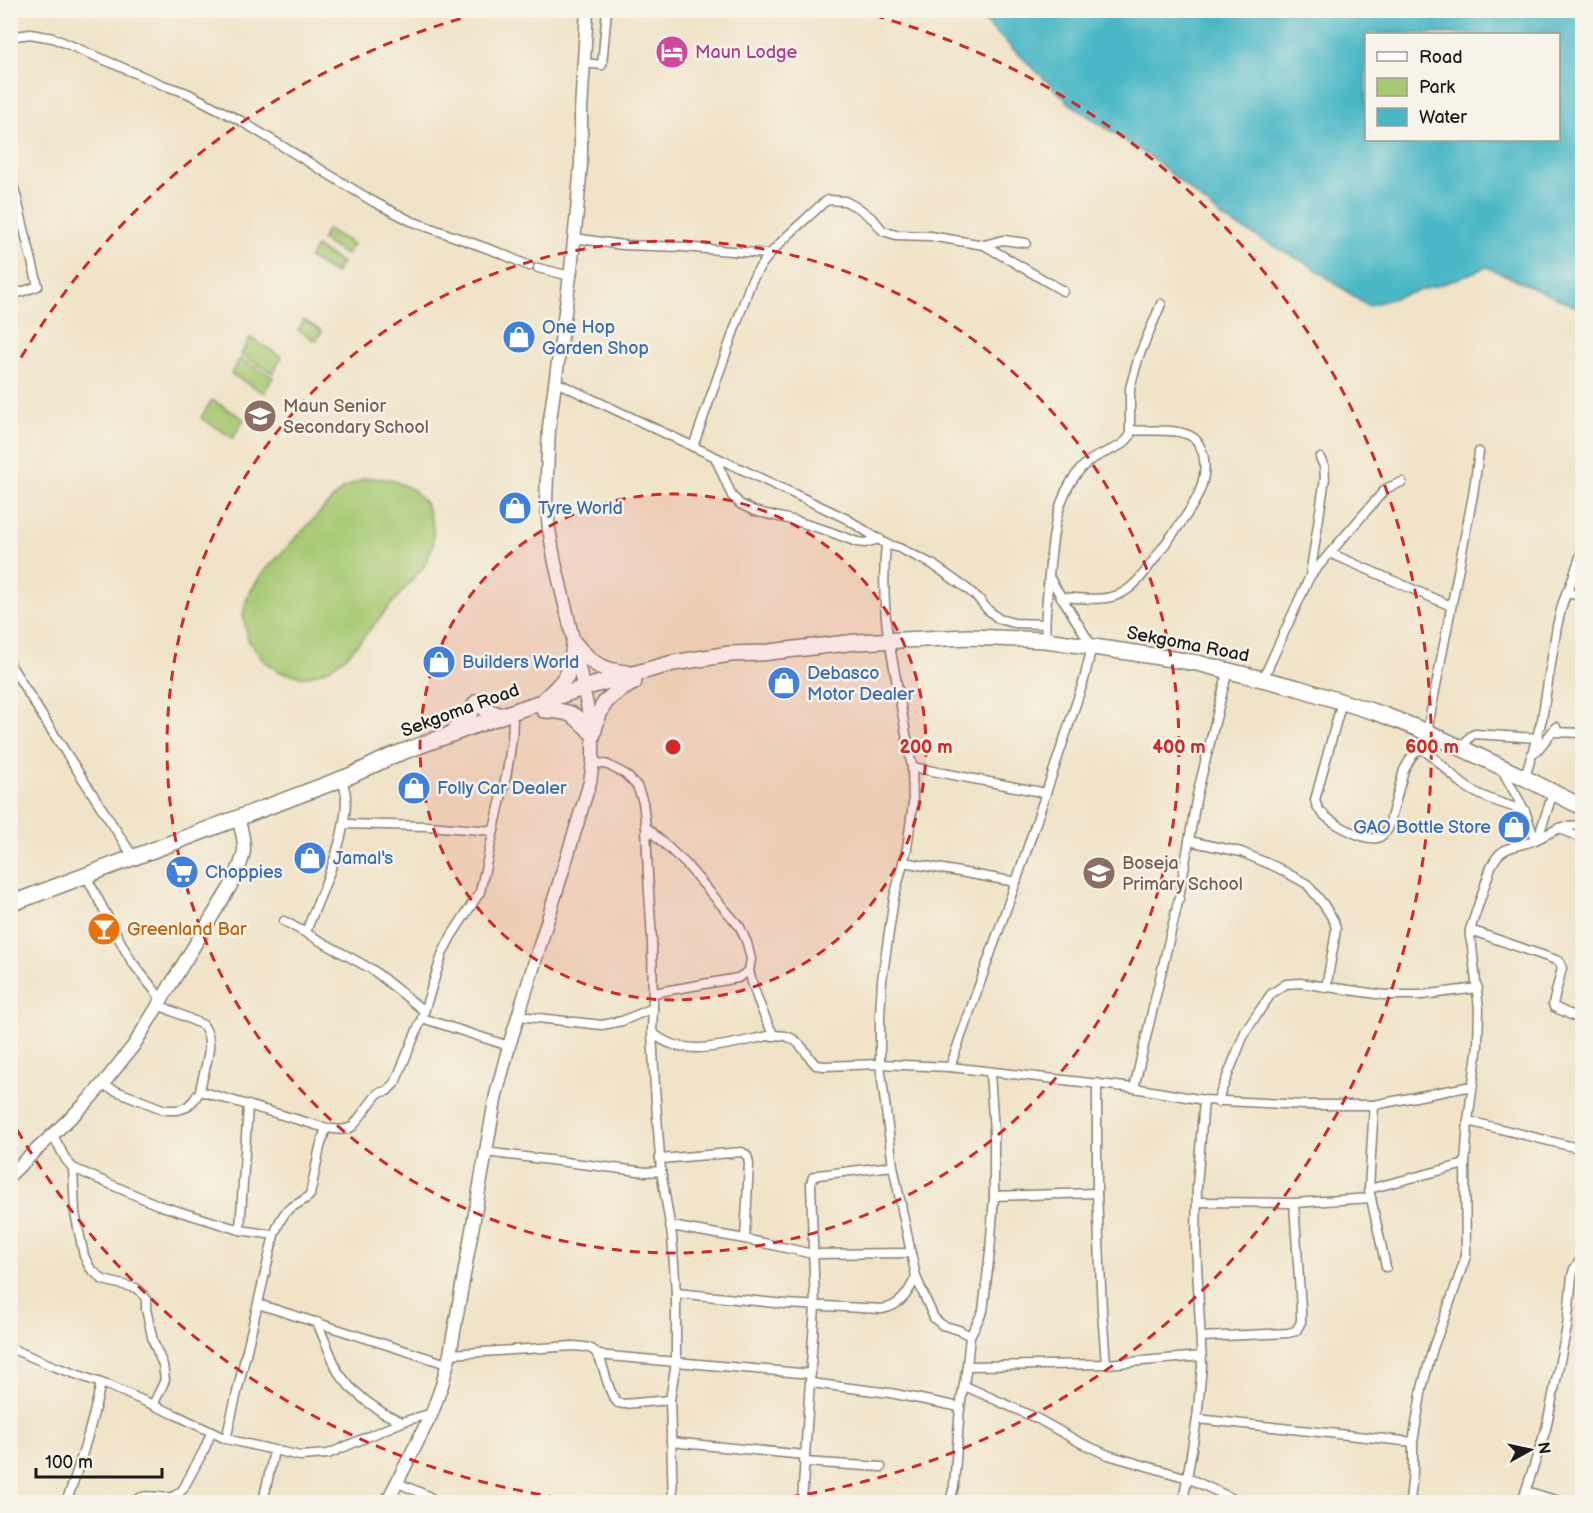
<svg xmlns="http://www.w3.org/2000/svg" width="1593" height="1513" viewBox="0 0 1593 1513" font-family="'Balsamiq Sans',sans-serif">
<rect width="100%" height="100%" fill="#f7f3e8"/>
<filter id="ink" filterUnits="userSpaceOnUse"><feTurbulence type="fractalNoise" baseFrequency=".0167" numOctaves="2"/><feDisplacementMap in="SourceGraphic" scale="12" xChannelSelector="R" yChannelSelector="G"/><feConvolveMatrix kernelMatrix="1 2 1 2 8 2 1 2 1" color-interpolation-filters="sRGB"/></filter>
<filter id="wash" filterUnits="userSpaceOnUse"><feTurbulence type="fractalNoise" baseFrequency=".008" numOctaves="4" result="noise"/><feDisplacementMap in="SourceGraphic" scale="24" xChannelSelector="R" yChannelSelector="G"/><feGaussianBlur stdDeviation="1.35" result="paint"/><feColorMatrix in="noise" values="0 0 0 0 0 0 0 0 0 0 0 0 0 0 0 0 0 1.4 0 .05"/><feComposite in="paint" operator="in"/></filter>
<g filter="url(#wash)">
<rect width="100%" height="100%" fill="#f0e3c7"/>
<g fill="#a7c973" stroke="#627248" stroke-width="1.5">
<path d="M 327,229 L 353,244 L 346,255 L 321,240 Z"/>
<path d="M 316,247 L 342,263 L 335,274 L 309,258 Z"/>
<path d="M 304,320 L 322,331 L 316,341 L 298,330 Z"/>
<path d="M 250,338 L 282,357 L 273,373 L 241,355 Z"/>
<path d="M 240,359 L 273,377 L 264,393 L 231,374 Z"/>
<path d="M 212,400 L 244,419 L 233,438 L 201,418 Z"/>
<path d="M 365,478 L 390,479 L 414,490 L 427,506 L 433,526 L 433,545 L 424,566 L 349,654 L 329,669 L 305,677 L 280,672 L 263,660 L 248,640 L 243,615 L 248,595 L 261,575 L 342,489 Z"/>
</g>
<path fill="#4ab7c6" stroke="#336a71" stroke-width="1.5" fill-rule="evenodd" d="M 974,11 L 1582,11 L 1582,307 L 1574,306 L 1487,267 L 1449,282 L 1367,306 L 1311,266 L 1224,219 L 1158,163 L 1070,104 ZM 1366,34 L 1558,34 L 1558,140 L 1366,140 Z"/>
</g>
<g filter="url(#ink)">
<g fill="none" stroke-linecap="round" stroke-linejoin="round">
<g stroke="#868072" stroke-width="11">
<g id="street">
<path d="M 10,39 L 16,36 L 30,34 L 53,38 L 163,85 L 187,93 L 241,121 L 374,202 L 411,221 L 500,253 L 529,266"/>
<path d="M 584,63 L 602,65 L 607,10"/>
<path d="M 10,171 L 38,286 L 10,296"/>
<path d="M 574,238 L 623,245 L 682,247 L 768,254"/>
<path d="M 984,245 L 1003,240 L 1026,243"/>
<path d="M 538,268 L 570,276"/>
<path d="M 556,382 L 824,508 L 847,519 L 886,544 L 899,548 L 932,564 L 966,588 L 978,598 L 987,609 L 999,619 L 1014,623 L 1044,624"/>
<path d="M 693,447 L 751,282 C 768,249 796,229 822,204 L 828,200 L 845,201 L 860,209 L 874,220 L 883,231 L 896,235 L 930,236 L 984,245 L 1063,291"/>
<path d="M 715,457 L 732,496 L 740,504 L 754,511 L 796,521 L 828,531 L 857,542 L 865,543 L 880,539"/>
<path d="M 886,544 C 883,573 884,601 887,629 L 912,767 L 913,803 L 907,848 L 894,898 L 882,980 L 880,1017 L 880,1064 L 893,1166 L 916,1277 L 934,1318 L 942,1325 L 959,1330 L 970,1336 L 967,1366 L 960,1407 L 954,1486 L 950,1502"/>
<path d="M 1330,553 L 1451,606"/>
<path d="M 1311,575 L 1382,493 L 1387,488 L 1402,482"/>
<path d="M 1566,593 L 1582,596"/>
<path d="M 1061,597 C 1080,598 1103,602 1120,594 C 1138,586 1151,563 1163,547 C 1182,521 1212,489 1203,454 C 1201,448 1199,442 1194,438 C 1179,427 1149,432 1131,430"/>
<path d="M 1046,640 C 1044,621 1047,604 1048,585 C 1052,547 1053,502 1078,472 C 1083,466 1089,460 1096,457 C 1108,450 1122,448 1130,436 L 1130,388 L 1139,356 L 1161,304"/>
<path d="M 10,664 L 48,725 L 134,858"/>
<path d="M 1263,679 L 1310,576 L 1325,478 L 1324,466 L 1320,458"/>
<path d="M 1342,701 L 1315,800 C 1316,805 1317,808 1321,812 C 1330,822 1363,841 1377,838 C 1382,837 1384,833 1388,829 L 1404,770 L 1412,756 L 1420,748 L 1427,732 L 1473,495 L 1479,452"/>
<path d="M 1553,732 L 1582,733"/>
<path d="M 1420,748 C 1439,759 1447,772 1464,785 C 1481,798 1505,804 1525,811"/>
<path d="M 1463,749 C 1466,743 1468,736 1475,734 L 1538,738"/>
<path d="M 1536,752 L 1556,727"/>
<path d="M 593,762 L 608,765 L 625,774 L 637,786 L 643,802 L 646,827 L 648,876 L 652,940 L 653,1008 L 652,1032 L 655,1088 L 661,1171 L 672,1236 L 676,1293 L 676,1362 L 670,1400 L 673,1502"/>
<path d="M 912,767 L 1046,793"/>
<path d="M 1502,770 L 1525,811 L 1535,840"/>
<path d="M 1525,778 L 1542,719 L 1557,626 L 1563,602 L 1571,583 L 1582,551"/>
<path d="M 344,824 L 427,826 L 494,831"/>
<path d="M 646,827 L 685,863 L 740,927 L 747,943 L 751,959 L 749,971 L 738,978 L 653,993"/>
<path d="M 1559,828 L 1582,839"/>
<path d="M 1538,838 L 1553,793"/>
<path d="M 1189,841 L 1241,852 L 1276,867 L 1307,884 L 1324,905 L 1334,921 L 1336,929 L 1334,943 L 1326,988"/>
<path d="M 903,862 L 1016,882"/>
<path d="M 86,876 L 125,950 L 132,962 L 162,1000"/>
<path d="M 284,921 L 373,970 L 424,1011"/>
<path d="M 1470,930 L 1559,961 L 1562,968 L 1553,1004 L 1554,1007 L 1582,1020"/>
<path d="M 306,932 C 321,892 347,841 346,797 C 346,791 343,784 341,778"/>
<path d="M 749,971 C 755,994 763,1015 774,1036"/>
<path d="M 159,1005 L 203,1025 C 217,1043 203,1070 200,1091 L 326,1128 C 335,1129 345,1132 353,1126 L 378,1093 L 387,1091 L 395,1083 L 422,1018 L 443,952 L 452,935 L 480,892 L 507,772 L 512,739 L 513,721"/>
<path d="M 519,1016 L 602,1025 L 622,1021 L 653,1008"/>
<path d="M 422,1018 L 509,1046"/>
<path d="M 652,1032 C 679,1058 722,1046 754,1039 C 766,1036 780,1033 791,1038 C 802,1043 807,1056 816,1065 L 824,1066 L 880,1064 L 950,1067 L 1134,1088 L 1204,1100 L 1306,1105 L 1374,1105 L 1472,1086"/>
<path d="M 950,1067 L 1016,882 L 1084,680 L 1092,646 L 1049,577"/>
<path d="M 1097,1083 L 1097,1193 L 1102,1311 L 1106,1364"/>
<path d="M 101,1085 L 165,1110 L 178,1110 L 187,1107 L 194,1100 L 200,1091"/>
<path d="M 1134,1088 L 1179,898 L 1197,795 L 1228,670"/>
<path d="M 1217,1102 L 1245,1032 L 1271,994 L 1286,984 L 1300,983 L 1384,995 L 1422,995 L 1478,988"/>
<path d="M 1374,1105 L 1369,1189 L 1386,1267"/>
<path d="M 1468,1121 L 1582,1149"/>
<path d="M 53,1135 L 66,1160 L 73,1168 L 158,1205 L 240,1230 L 274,1235"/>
<path d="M 485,1152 L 646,1172 L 661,1171"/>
<path d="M 660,1159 L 742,1152 C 748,1155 748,1158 749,1164 L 745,1239"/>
<path d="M 73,1168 L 75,1213 L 84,1256 L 90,1268 L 103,1280 L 136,1288 L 142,1293 L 146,1299 L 146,1309 L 153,1341 L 163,1365 L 165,1380 L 153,1405"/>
<path d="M 1369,1189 L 1465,1164"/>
<path d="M 994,1196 L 1097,1193"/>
<path d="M 1197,1202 L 1294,1203"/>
<path d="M 671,1226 L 745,1239 L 813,1254 L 911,1253"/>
<path d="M 240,1230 L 248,1105"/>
<path d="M 676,1293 L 785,1304 L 882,1309 C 901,1306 908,1293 916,1277"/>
<path d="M 258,1304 L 447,1364"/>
<path d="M 317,1322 L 338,1372 L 350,1387 L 366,1401 L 383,1413 L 402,1422"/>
<path d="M 970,1336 L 983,1311 L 990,1252 L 994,1196 L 994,1133 L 990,1072"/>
<path d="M 1201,1337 L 1288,1333 L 1296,1331 L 1301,1322 L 1301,1309 L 1294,1203 L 1371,1198"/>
<path d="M 10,1348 L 53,1366 L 112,1387 L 176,1415 L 226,1439 L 300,1456 L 328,1454 L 402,1422 L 432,1413"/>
<path d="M 450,1354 L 573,1346 C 579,1347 588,1346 593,1350 C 605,1357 605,1391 618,1403 L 624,1404 L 670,1400"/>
<path d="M 598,1355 L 811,1374"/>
<path d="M 967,1366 L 1106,1364 L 1202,1356"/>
<path d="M 811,1383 L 890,1393 L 960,1407"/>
<path d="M 965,1386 L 1038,1419 L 1081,1443 L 1108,1455 L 1188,1478 L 1240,1502"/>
<path d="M 1197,1419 L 1413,1442"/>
<path d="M 226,1439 L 274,1235 C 278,1226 281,1215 289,1209 C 296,1204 304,1201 310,1195 L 320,1147 L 326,1128"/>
<path d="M 671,1442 L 805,1455"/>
<path d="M 804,1462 L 881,1467"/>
<path d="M 398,1483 L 426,1495 L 438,1502"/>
<path d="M 1526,1491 L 1562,1502"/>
<path d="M 66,1502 C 81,1464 92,1423 101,1383"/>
<path d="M 134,1502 C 148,1487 167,1508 183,1489 L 205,1448 L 211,1433"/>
<path d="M 263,1502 L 274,1451"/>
<path d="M 802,1502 L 815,1306 L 811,1183 L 813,1177 L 818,1175 L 893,1166"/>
<path d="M 1183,1502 L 1197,1419 L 1202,1366 L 1196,1244 L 1197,1186 L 1204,1100"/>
<path d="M 1410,1502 L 1413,1471 L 1413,1442 L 1422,1388 L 1433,1348 L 1454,1291 L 1466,1256 L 1465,1164 L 1468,1121 L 1478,1045 L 1479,1009 L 1472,947 L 1470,937 L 1470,930 L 1491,867 C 1494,862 1496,856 1502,852 C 1511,845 1523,845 1533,841 C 1551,833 1562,823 1582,826"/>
<path d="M 1522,1502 L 1546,1429 L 1567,1327 L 1572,1276 L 1574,1269 L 1582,1258"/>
</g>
</g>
<g stroke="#868072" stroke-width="15">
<g id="secondary">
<path d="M 10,1175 L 85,1104 L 107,1079 L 134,1045 L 230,887 C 244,858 249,851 238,819"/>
<path d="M 387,1502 L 432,1413 L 442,1385 L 450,1354 L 496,1095 L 509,1046 L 590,782 L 593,762 L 593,734 L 574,643 L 555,563 L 549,529 L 546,500 L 549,427 L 571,269 L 577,212 L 581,163 L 581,111 L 587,10"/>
</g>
</g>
<g stroke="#868072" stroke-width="18">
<g id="highway">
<path d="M 574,643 C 590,662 601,671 627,673"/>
<path d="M 545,699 C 568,678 571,674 574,643"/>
<path d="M 544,710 C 572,711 574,714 593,734"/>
<path d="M 454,731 L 468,716 L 477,702 L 488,711 L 501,716"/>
<path d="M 593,734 C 600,703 606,697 634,682"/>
<path d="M 10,904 L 352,775 L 394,755 L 509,713 L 583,688 L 673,663 L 730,654 L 761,653 L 856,642 L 969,637 L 1046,640 L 1128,652 L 1197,663 L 1298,688 L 1381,714 L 1427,732 L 1525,778 L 1582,807"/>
</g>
</g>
<use href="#street" stroke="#fff" stroke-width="8"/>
<use href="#secondary" stroke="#fff" stroke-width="12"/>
<use href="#highway" stroke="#fff" stroke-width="15"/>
</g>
</g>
<circle cx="673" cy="747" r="253" fill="#d62828" fill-opacity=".12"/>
<g fill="none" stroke="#d62828" stroke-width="3" stroke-dasharray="10 8">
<circle cx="673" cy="747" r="253"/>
<circle cx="673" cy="747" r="506"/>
<path d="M594 1502A759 759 0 0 1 12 1121M12 373A759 759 0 0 1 489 11M857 11A759 759 0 0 1 752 1502"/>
</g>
<defs>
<g id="hotel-disc" transform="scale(1.725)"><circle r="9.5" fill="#d1479c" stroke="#f7f3e8"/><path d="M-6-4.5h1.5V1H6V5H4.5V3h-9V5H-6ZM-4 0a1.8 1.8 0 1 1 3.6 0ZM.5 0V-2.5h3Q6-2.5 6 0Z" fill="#fff"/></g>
<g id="shop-disc" transform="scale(1.725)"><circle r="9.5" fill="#3f7fe0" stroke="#f7f3e8"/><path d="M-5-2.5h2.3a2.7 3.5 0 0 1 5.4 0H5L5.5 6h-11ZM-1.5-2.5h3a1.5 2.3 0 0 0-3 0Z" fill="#fff"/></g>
<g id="school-disc" transform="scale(1.725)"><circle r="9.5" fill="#8d6e63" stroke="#f7f3e8"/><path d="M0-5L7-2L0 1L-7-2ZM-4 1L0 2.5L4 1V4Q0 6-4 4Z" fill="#fff"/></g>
<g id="supermarket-disc" transform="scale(1.725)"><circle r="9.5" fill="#3f7fe0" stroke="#f7f3e8"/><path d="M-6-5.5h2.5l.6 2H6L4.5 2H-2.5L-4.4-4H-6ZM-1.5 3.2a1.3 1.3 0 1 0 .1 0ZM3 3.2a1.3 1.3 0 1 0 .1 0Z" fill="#fff"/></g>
<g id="bar-disc" transform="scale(1.725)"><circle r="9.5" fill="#e8710a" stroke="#f7f3e8"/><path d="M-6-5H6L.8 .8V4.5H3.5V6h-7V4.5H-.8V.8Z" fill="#fff"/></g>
</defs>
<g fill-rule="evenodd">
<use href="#hotel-disc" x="672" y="52"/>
<use href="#shop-disc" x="519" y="337"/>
<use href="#school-disc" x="260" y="416"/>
<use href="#shop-disc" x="515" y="508"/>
<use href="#shop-disc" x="439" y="662"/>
<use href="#shop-disc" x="784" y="683"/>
<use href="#shop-disc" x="414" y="788"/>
<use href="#shop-disc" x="1514" y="827"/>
<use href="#shop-disc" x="310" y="858"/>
<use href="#supermarket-disc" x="182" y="872"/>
<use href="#school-disc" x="1099" y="873"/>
<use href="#bar-disc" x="104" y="929"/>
</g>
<g text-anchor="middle" stroke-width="5" stroke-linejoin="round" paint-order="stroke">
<g font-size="18" fill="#b23c85" stroke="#f7f3e8" text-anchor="start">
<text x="695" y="58">Maun Lodge</text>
</g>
<g font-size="18" fill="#366cbe" stroke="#f7f3e8" text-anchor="start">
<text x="542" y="333">One Hop<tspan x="542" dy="21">Garden Shop</tspan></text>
<text x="538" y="514">Tyre World</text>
<text x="462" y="668">Builders World</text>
<text x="807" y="679">Debasco<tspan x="807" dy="21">Motor Dealer</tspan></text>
<text x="437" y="794">Folly Car Dealer</text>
<text x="1491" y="833" text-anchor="end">GAO Bottle Store</text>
<text x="333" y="864">Jamal's</text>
<text x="205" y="878">Choppies</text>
</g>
<g font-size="18" fill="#785e54" stroke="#f7f3e8" text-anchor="start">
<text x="283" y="412">Maun Senior<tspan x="283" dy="21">Secondary School</tspan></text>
<text x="1122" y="869">Boseja<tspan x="1122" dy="21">Primary School</tspan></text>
</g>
<g font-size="18" fill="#1c1c1c" stroke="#f7f3e8">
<text transform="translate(1188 644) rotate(11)" y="6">Sekgoma Road</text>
<text transform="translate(460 710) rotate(-20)" y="6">Sekgoma Road</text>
</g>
<g font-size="18" fill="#c56008" stroke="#f7f3e8" text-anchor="start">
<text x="127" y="935">Greenland Bar</text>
</g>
</g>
<circle cx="673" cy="747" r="9" fill="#d62828" stroke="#f7f3e8" stroke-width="3"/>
<g font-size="18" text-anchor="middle" font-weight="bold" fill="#d62828" stroke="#f7f3e8" stroke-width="5" stroke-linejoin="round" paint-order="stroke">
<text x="926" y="753">200 m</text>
<text x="1179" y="753">400 m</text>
<text x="1432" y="753">600 m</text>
</g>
<rect width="1593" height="1513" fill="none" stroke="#f7f3e8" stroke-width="36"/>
<rect x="1365" y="33" width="195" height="108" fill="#f7f3e8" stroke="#9f9d96" stroke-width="1.5"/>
<rect x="1377" y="52" width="30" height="9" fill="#ffffff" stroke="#9f9d96" stroke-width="1.5"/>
<text x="1419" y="63" font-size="18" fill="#1c1c1c">Road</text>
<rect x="1377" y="78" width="30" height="18" fill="#a7c973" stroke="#9f9d96" stroke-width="1.5"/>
<text x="1419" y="93" font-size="18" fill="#1c1c1c">Park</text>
<rect x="1377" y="108" width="30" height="18" fill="#4ab7c6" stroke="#9f9d96" stroke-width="1.5"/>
<text x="1419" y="123" font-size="18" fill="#1c1c1c">Water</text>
<g transform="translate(1530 1450) rotate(82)" stroke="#f7f3e8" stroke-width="4.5" paint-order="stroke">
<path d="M0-4.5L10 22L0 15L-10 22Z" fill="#1c1c1c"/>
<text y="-9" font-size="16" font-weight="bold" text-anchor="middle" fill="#1c1c1c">N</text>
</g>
<path d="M36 1468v9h126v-9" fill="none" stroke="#1c1c1c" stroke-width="3"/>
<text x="45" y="1468" font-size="18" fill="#1c1c1c" stroke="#f7f3e8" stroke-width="4.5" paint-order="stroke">100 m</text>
</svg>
